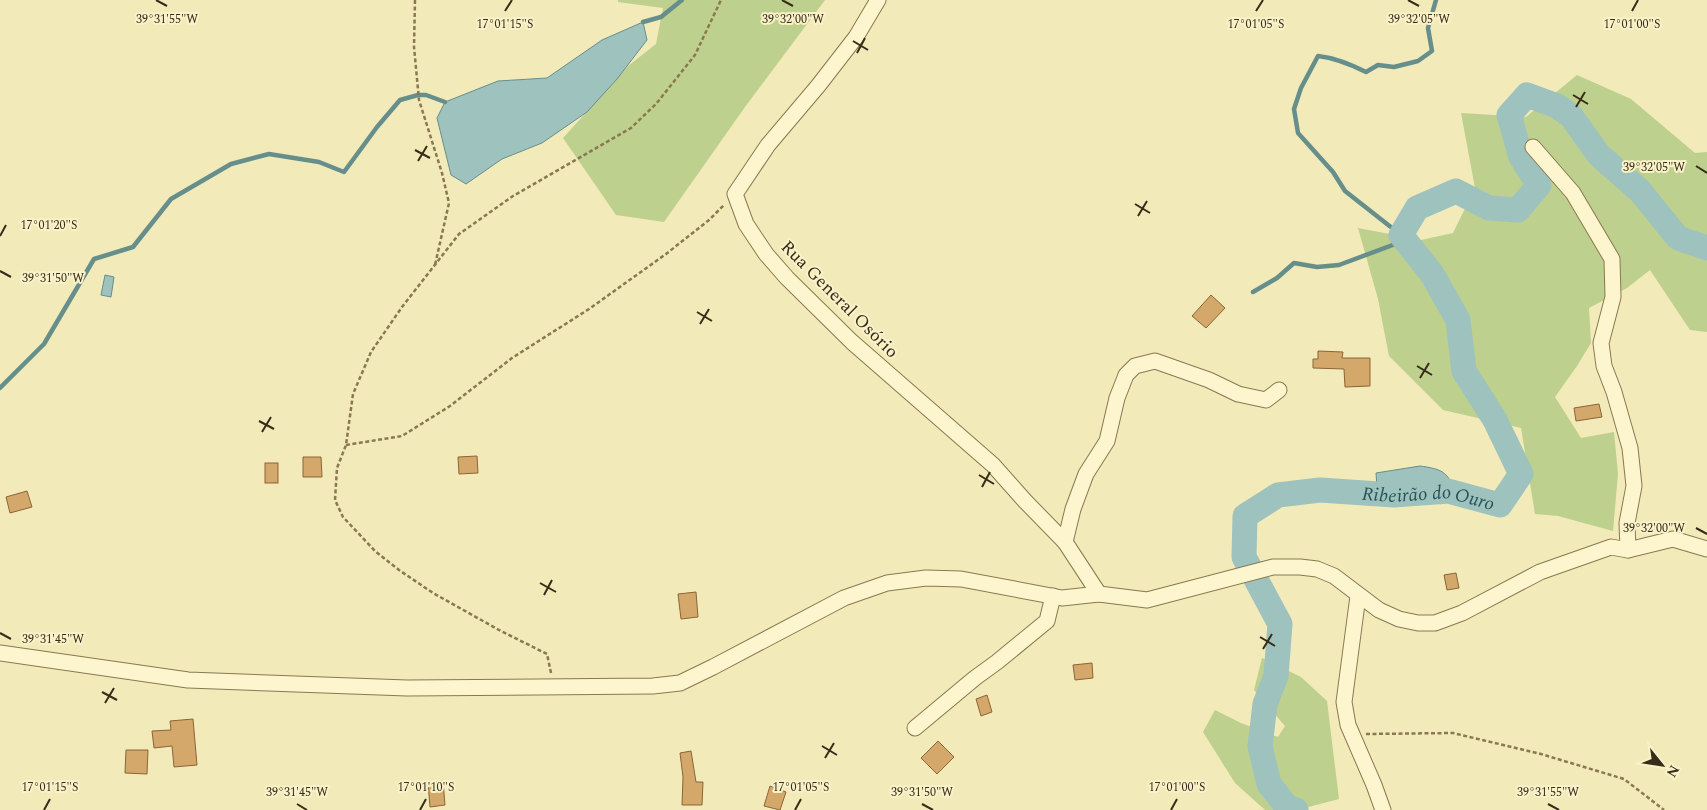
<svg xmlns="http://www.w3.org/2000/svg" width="1707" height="810" viewBox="0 0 1707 810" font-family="Spectral,serif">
<rect width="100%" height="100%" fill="#f2eab9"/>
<g fill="#bed08d">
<path d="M 618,0 L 825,0 L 745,107 L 664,222 L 616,215 L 563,138 L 628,66 L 656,44 L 663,8 L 618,2 Z"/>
<path d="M 1577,75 L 1631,99 L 1695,153 L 1707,152 L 1707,332 L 1690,330 L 1650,270 L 1627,288 L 1589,308 L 1591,343 L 1577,366 L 1555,397 L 1581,438 L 1614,432 L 1618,474 L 1613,531 L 1558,516 L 1535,514 L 1521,428 L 1443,410 L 1389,356 L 1378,299 L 1358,228 L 1421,240 L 1453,233 L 1475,188 L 1461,113 L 1526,117 Z"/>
<path d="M 1262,658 L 1301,677 L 1327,701 L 1339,799 L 1297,810 L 1265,810 L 1235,783 L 1203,732 L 1215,710 L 1241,723 L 1278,737 L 1285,726 L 1254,690 Z"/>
</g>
<g fill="#9ec2bd" stroke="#668f8c">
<path d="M 643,22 L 647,40 L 617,79 L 587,112 L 542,143 L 502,159 L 466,184 L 451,175 L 437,118 L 445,102 L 498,81 L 547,78 L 602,40 Z"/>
<path d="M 105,275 L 114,277 L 111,297 L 101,295 Z"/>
<path d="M 1420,466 C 1441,469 1448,471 1455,492 L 1441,504 L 1429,496 L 1391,505 L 1378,502 L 1376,473 Z"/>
</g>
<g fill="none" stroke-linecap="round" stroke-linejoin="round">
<g stroke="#668f8c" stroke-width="4.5">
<path d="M 643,22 L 661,17 L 682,0"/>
<path d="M 1401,235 L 1345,191 L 1333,172 L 1298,133 L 1294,109 L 1301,88 L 1318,56 C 1336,58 1350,64 1366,72 L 1378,65 L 1394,67 L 1418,61 L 1432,51 L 1428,28 L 1436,0"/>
<path d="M 1253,292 L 1277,278 L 1294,263 L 1317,267 L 1339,265 L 1406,240"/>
<path d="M 0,388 L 44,344 L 94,259 L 133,247 L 171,199 L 231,164 L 269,154 L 319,162 L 344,172 L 377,127 L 400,100 L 418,95 L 426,95 L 445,102"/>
</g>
<path stroke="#9ec2bd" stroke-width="25" id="s1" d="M 1296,810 L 1287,807 L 1269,784 L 1260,746 L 1265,704 L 1276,676 L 1280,624 L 1244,557 L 1245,516 L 1278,495 L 1320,490 L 1394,495 L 1448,491 L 1500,505 L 1521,474 L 1495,420 L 1464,371 L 1458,320 L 1432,274 L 1401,235 L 1417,208 L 1456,191 L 1489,208 L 1518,210 L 1539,185 L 1521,157 L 1509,115 L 1527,95 L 1557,106 L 1571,116 L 1599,155 L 1640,191 L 1678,238 L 1707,248"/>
</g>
<g fill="#d4a76b" stroke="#8b6536">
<path d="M 1211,295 L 1225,308 L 1206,328 L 1192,316 Z"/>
<path d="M 1318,351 L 1343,352 L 1342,358 L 1370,358 L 1370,386 L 1345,387 L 1344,369 L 1313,368 L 1313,359 L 1318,359 Z"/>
<path d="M 1599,404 L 1602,417 L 1576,421 L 1574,408 Z"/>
<path d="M 477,456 L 478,473 L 459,474 L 458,457 Z"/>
<path d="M 303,457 L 321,457 L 322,477 L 303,477 Z"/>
<rect x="265" y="463" width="13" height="20"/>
<path d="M 27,491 L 32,507 L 10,513 L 6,497 Z"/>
<path d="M 1456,573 L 1459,588 L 1447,590 L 1444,575 Z"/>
<path d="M 696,592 L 698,617 L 681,619 L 678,594 Z"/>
<path d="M 1092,663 L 1093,678 L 1075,680 L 1073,665 Z"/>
<path d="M 987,695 L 992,712 L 981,716 L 976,699 Z"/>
<path d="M 193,719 L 197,765 L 174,767 L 172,746 L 154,748 L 152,731 L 171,730 L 170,721 Z"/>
<path d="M 938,741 L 954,757 L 937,774 L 921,758 Z"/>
<path d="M 126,750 L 148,750 L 147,774 L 125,773 Z"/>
<path d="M 691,751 L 696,782 L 703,782 L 702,805 L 682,805 L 683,777 L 680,753 Z"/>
<path d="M 443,781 L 445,805 L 430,807 L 428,783 Z"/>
<path d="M 770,786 L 786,792 L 780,810 L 764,806 Z"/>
</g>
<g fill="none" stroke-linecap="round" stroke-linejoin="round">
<g stroke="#8a7852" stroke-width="17">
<g id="minor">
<path d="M 878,0 L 856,37 L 818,86 L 768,145 L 735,194 L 746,224 L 766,254 L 787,278 L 852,342 L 993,465 L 1025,501 L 1065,542 L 1099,594"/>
<path d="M 1533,147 L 1573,193 L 1612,259 L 1613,297 L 1601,343 L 1604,366 L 1614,392 L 1630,448 L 1634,486 L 1627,523 L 1628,550"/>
<path d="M 1065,542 L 1073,509 L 1086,474 L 1107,441 L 1117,398 L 1126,375 L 1135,366 L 1155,361 L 1209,380 L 1238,394 L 1266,400 L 1279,390"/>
<path d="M 1358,596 L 1344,702 L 1348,725 L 1374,785 L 1383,810"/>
<path d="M 0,653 L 188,680 L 407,688 L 653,686 L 680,683 L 713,667 L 844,598 L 887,583 L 926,578 L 961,579 L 1062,598 L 1099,594 L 1147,600 L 1273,567 L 1300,567 L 1317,569 L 1334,576 L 1379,610 L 1399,619 L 1418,623 L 1435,623 L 1462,613 L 1540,572 L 1611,547 L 1628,550 L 1673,539 L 1707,549"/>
<path d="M 915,728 L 975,678 L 997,662 L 1047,621 L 1053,596"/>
</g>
</g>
<g stroke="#8a7852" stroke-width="2.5" stroke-dasharray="4 2.5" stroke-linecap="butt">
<path d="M 415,0 L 414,47 L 419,100 L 442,173 L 449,203 L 435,265"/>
<path d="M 346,445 L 402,436 L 450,406 L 512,358 L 589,309 L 666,254 L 709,220 L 724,205"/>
<path d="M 551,673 L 547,654 L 499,630 L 433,593 L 399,570 L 375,551 L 343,517 L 335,500 L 337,468 L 346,445 L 353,394 L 371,352 L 402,307 L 459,234 L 513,196 L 631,128 L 656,104 L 695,55 L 721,0"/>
<path d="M 1366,734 L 1453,733 L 1541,754 L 1624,779 L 1664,810"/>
</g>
<use href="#minor" stroke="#fcf5cd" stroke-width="15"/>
</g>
<path fill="none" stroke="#372c19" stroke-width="2" d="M 156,0 L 167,6M 782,0 L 793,6M 1408,0 L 1419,6M 505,11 L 512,0M 1256,11 L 1263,0M 1632,11 L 1638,0M 853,41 L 868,50M 857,53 L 865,38M 1573,95 L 1588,104M 1576,107 L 1585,92M 415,150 L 430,158M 418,161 L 427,146M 1696,166 L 1707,173M 1135,204 L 1150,213M 1138,216 L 1147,201M 0,236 L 6,225M 0,271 L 11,277M 697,312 L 712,321M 700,324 L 709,309M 1417,366 L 1432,375M 1420,378 L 1429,363M 259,421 L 274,429M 262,432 L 271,417M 979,475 L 994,484M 982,487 L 990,472M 1696,528 L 1707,534M 540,583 L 556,592M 544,595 L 552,580M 0,633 L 11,639M 1260,637 L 1275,646M 1263,649 L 1272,634M 102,692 L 117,700M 105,703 L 114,688M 822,746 L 837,755M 825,758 L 834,743M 297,804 L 307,810M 922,804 L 933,810M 1548,804 L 1559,810M 44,810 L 50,799M 420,810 L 426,799M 795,810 L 801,799M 1171,810 L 1177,799"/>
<g text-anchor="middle" stroke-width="4" stroke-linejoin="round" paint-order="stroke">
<g font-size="18" fill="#372c19" stroke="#f9f2c9">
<text transform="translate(840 299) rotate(45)" y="6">Rua General Osório</text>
</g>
<g font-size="19" font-style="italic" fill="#275458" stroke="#f9f2c9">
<text dy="7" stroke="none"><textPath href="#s1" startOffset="510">Ribeirão do Ouro</textPath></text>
</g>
</g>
<g font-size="12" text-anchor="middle" fill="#372c19" stroke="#f9f2c9" stroke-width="4" stroke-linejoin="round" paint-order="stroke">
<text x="793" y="23">39°32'00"W</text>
<text x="1419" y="23">39°32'05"W</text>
<text x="167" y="23">39°31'55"W</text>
<text x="505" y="28">17°01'15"S</text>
<text x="1256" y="28">17°01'05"S</text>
<text x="1632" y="28">17°01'00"S</text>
<text x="1654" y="171">39°32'05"W</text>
<text x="49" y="229">17°01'20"S</text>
<text x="53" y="282">39°31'50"W</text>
<text x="1654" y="532">39°32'00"W</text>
<text x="53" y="643">39°31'45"W</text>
<text x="50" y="791">17°01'15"S</text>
<text x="426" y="791">17°01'10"S</text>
<text x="801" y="791">17°01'05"S</text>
<text x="1177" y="791">17°01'00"S</text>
<text x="297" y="796">39°31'45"W</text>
<text x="922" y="796">39°31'50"W</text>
<text x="1548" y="796">39°31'55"W</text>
</g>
<g transform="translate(1662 765) rotate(120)" stroke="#f9f2c9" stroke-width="4" paint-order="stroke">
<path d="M0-4L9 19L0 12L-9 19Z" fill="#372c19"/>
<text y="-8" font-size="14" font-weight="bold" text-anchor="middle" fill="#372c19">N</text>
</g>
</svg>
